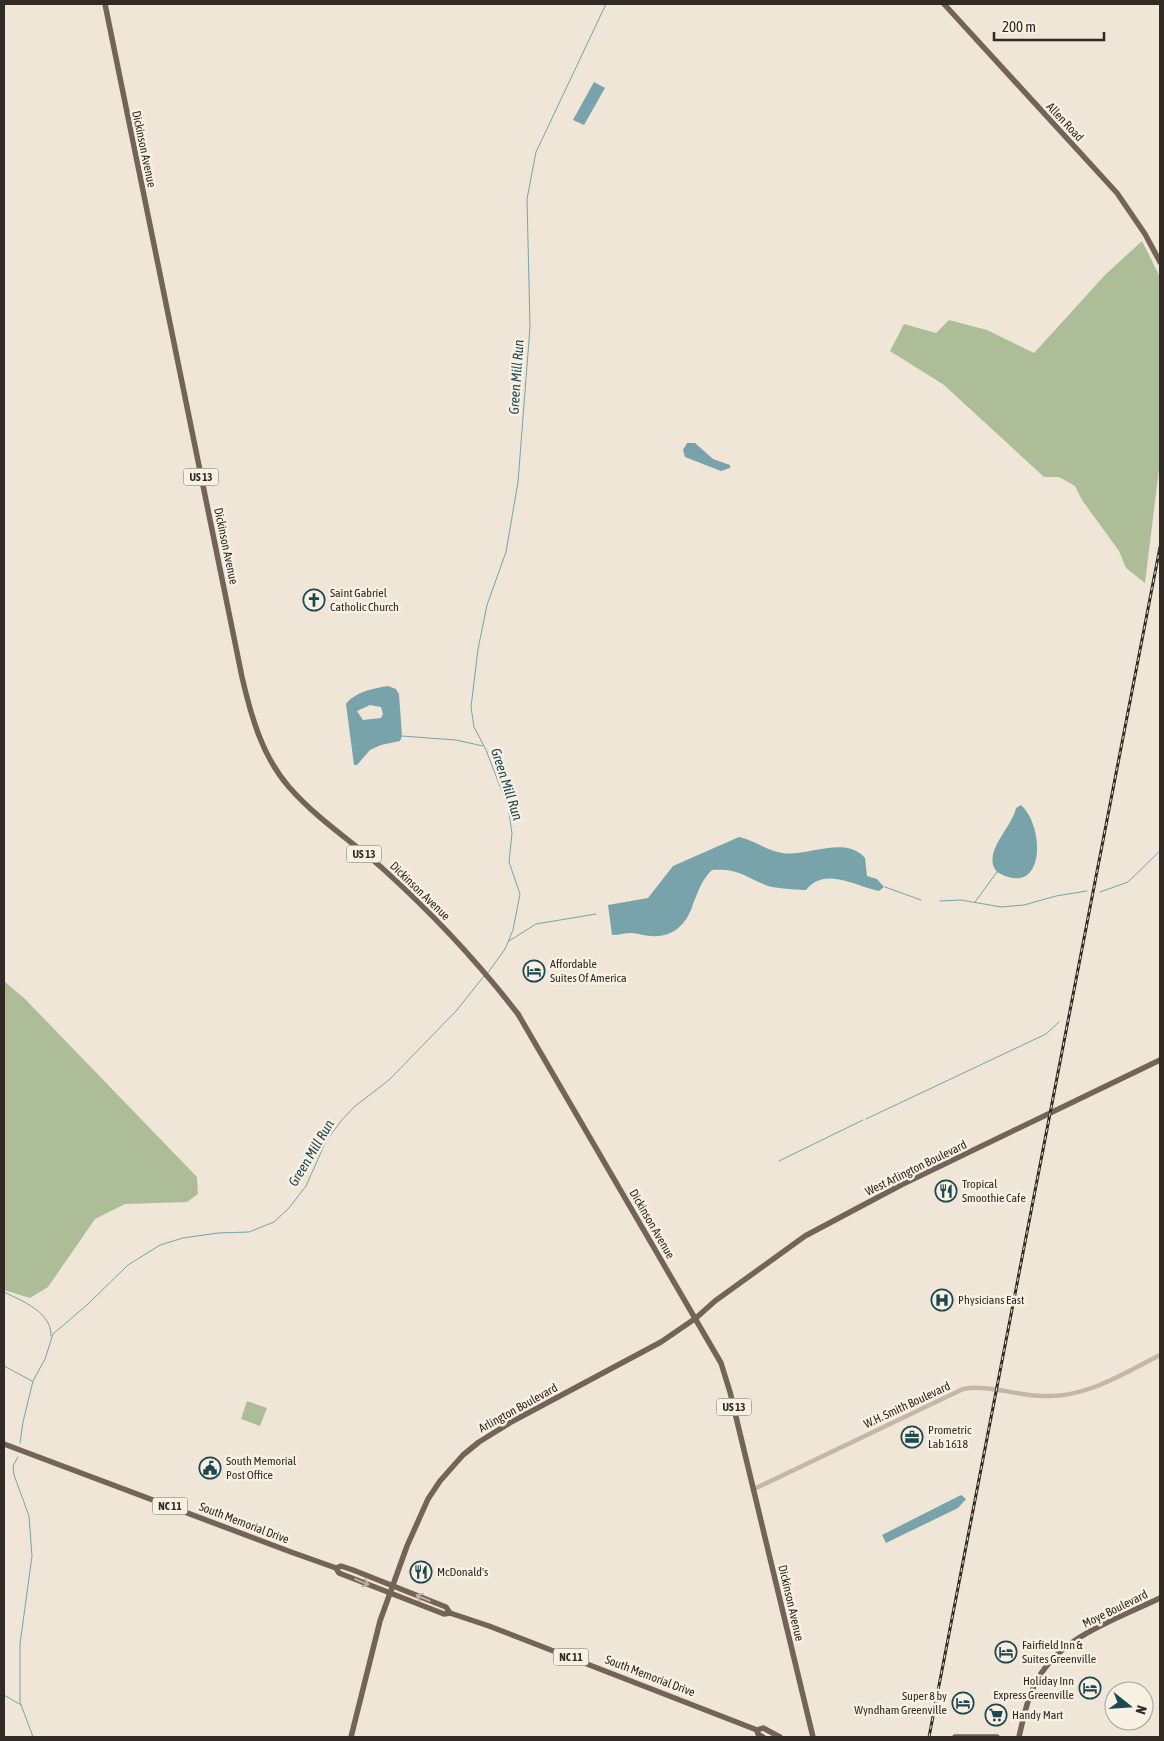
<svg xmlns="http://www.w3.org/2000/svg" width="1164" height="1741" viewBox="0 0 1164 1741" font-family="'Asap Condensed',sans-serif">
<rect width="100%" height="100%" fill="#efe6d7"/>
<g fill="#adbd98">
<path d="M 1142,241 L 1160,277 L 1160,461 L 1145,583 L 1126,568 L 1119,551 L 1082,500 L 1075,486 L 1059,477 L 1044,477 L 944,385 L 890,351 L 904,324 L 936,333 L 949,320 L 987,330 L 1034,353 L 1105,275 Z"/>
<path d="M 4,981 L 25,999 L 197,1177 L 198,1194 L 187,1202 L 125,1204 L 95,1219 L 48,1287 L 30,1298 L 4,1290 Z"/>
<path d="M 247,1401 L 267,1408 L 260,1426 L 241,1419 Z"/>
</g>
<g fill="#78a3ab" fill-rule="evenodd">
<path d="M 594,82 L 605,88 L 584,125 L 573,120 Z"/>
<path d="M 687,443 L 695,443 L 713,459 L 730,465 L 730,468 L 721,471 L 685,457 L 683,450 Z"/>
<path d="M 388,686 L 396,689 L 399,694 L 402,736 L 400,741 L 381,745 L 370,750 L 357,765 L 354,765 L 346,704 C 355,692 374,688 388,686 ZM 370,705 L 381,707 L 383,714 L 381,718 L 363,720 L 357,711 Z"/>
<path d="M 1021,805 C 1045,826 1046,900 997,872 C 981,853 1012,828 1016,808 Z"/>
<path d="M 739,837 C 754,840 767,851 782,853 C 808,857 845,835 865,858 L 867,876 L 877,879 L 884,887 L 879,891 C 855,886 825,866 806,890 C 799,890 773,888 768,886 C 745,877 739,868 712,870 C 702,879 698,892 693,904 C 687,924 673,938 651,936 C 644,936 638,933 631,933 C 625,933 619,935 612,935 L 608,905 L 648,898 L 673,866 Z"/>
<path d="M 961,1495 L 966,1499 L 958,1508 L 886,1543 L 882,1535 Z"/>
</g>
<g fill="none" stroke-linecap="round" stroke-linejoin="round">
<g stroke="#78a3ab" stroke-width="1">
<path d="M 402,736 L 456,740 L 483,746"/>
<path d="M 885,887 L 921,900"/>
<path d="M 1100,892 L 1128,882 L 1160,851"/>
<path d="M 940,901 L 961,900 L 1001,907 L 1024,905 L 1056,896 L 1087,891"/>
<path d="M 975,902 L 997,872"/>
<path d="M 509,941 L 536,924 L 596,914"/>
<path d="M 487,974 L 505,949 L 513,930 L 520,894 L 509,862 L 512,833 L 508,807 L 486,750 L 474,727 L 471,707 L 478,649 L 487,605 L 506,552 L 518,482 L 530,327 L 527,199 L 536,152 L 606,4"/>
<path d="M 866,1119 L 1046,1034 L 1059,1022"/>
<path d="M 779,1161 L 863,1120"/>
<path d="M 4,1292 C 22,1301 52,1312 51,1336"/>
<path d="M 4,1366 L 32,1381"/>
<path d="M 20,1443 L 23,1422 L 33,1381 L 45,1359 L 53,1334 L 88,1304 L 128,1265 L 160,1245 L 183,1238 L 218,1233 L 249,1232 L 274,1222 L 289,1208 L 306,1186 L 326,1141 L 341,1121 L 354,1107 L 389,1080 L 457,1010 L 484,976"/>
<path d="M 18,1457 L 13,1466 L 14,1475 L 29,1516 L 32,1556 L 20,1644 L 20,1702 L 33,1737"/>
<path d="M 4,1695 L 21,1705"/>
</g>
<path stroke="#c6b7a4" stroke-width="4.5" d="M 754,1489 L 963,1389 C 989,1384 1016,1396 1043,1396 C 1086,1398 1123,1374 1160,1355"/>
<g stroke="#746457" stroke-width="5.5">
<path d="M 105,4 L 242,677 C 251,716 262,756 289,787 C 316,818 350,840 381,867 C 431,912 477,961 518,1014 L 721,1363 L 730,1392 L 813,1737"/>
<path d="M 944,4 L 1117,193 L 1145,234 L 1160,262"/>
<path d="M 4,1444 L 291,1552 L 336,1568 L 341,1566 L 353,1570 L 446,1607 L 450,1613"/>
<path d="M 336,1568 L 339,1573 L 444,1614 L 450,1613 L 489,1626 L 757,1730 L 763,1728 L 780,1737"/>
<path d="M 757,1730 L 758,1734 L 763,1737"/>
<path d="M 351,1737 L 380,1621 L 407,1546 L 428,1499 L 440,1481 L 463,1455 L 479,1442 L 513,1421 L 661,1342 L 696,1318 L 715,1301 L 805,1236 L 901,1185 L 1160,1060"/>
<path d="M 955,1737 L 997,1737"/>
<path d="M 1019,1737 C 1023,1720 1026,1702 1034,1686 C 1057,1637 1115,1620 1160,1598"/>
</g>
<g stroke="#322b25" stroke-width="3">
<path id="rail" d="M 929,1737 L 1160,547"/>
</g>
<use href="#rail" stroke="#f7f0e3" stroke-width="1" stroke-dasharray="4" stroke-linecap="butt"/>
</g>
<defs><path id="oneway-shaft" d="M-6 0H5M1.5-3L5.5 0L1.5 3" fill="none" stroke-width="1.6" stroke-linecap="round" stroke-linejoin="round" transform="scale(1.25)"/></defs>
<g stroke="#bcb1a4">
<use href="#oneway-shaft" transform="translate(362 1582) rotate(22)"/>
<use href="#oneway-shaft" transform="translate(423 1598) rotate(-158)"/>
</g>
<defs>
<g id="church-ring" transform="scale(1.125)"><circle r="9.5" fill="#f7f0e3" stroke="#1d4851" stroke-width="1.5"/><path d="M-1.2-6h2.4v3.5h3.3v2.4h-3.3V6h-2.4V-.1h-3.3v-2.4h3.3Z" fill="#1d4851"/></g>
<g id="hotel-ring" transform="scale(1.125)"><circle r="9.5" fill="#f7f0e3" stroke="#1d4851" stroke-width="1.5"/><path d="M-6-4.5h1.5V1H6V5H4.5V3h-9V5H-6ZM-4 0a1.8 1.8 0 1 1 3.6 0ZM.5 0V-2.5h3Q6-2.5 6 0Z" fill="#1d4851"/></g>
<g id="restaurant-ring" transform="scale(1.125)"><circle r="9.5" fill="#f7f0e3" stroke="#1d4851" stroke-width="1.5"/><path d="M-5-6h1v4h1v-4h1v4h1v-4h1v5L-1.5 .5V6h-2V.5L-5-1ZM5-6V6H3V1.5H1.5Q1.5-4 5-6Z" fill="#1d4851"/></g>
<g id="hospital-ring" transform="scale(1.125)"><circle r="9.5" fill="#f7f0e3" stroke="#1d4851" stroke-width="1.5"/><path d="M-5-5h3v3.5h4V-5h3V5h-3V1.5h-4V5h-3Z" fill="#1d4851"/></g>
<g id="office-ring" transform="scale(1.125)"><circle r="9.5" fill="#f7f0e3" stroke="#1d4851" stroke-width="1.5"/><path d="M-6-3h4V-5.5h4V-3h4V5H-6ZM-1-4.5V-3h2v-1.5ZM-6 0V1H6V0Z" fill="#1d4851"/></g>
<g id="civic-ring" transform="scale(1.125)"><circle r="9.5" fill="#f7f0e3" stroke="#1d4851" stroke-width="1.5"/><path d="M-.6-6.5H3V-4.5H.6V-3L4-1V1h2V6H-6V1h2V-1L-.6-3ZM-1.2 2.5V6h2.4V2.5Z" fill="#1d4851"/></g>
<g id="supermarket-ring" transform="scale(1.125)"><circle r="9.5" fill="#f7f0e3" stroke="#1d4851" stroke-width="1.5"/><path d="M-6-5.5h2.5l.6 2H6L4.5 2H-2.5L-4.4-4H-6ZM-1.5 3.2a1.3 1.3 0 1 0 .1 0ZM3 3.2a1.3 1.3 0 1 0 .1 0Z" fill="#1d4851"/></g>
</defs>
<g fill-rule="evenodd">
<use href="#church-ring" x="314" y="600"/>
<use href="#hotel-ring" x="534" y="971"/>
<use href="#restaurant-ring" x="946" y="1191"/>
<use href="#hospital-ring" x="942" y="1300"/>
<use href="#office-ring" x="912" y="1437"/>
<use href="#civic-ring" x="210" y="1468"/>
<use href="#restaurant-ring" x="421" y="1572"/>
<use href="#hotel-ring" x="1006" y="1652"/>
<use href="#hotel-ring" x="1090" y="1688"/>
<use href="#hotel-ring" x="963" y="1703"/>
<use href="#supermarket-ring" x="996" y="1715"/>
</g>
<g text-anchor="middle" stroke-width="5" stroke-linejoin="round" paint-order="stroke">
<g fill="#f7f0e3" stroke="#6d665e" stroke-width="1">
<rect x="183.5" y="468.5" width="35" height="17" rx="4"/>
<rect x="346.5" y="845.5" width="35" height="17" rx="4"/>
<rect x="716.5" y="1398.5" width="35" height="17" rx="4"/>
<rect x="152.5" y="1497.5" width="35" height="17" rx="4"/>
<rect x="553.5" y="1648.5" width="35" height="17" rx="4"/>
</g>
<g font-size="11" font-weight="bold" fill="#322b25">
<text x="201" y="481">US 13</text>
<text x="364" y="858">US 13</text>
<text x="734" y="1411">US 13</text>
<text x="170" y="1510">NC 11</text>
<text x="571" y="1661">NC 11</text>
</g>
<g font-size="12" fill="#322b25" stroke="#f7f0e3">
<text transform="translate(1065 122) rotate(47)" y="4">Allen Road</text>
<text transform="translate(144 149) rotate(78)" y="4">Dickinson Avenue</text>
<text transform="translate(226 546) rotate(78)" y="4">Dickinson Avenue</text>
<text transform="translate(420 891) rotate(44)" y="4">Dickinson Avenue</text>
<text transform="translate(916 1168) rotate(-26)" y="4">West Arlington Boulevard</text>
<text transform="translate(652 1224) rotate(60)" y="4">Dickinson Avenue</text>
<text transform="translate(907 1405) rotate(-25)" y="4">W.H. Smith Boulevard</text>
<text transform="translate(518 1408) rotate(-29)" y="4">Arlington Boulevard</text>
<text transform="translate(244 1523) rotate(21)" y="4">South Memorial Drive</text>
<text transform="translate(791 1603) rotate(77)" y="4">Dickinson Avenue</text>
<text transform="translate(1115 1609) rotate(-26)" y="4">Moye Boulevard</text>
<text transform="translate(650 1676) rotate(21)" y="4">South Memorial Drive</text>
</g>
<g font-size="12" fill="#322b25" stroke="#f7f0e3" text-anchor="start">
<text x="330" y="597">Saint Gabriel<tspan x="330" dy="14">Catholic Church</tspan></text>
<text x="550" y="968">Affordable<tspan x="550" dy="14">Suites Of America</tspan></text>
<text x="962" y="1188">Tropical<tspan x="962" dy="14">Smoothie Cafe</tspan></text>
<text x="958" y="1304">Physicians East</text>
<text x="928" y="1434">Prometric<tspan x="928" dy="14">Lab 1618</tspan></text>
<text x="226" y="1465">South Memorial<tspan x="226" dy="14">Post Office</tspan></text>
<text x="437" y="1576">McDonald's</text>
<text x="1022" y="1649">Fairfield Inn &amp;<tspan x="1022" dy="14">Suites Greenville</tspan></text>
<text x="1074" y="1685" text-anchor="end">Holiday Inn<tspan x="1074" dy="14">Express Greenville</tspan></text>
<text x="947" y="1700" text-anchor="end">Super 8 by<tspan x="947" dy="14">Wyndham Greenville</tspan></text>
<text x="1012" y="1719">Handy Mart</text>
</g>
<g font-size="14" font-style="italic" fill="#1d4851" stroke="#f7f0e3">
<text transform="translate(516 377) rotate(-86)" y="5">Green Mill Run</text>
<text transform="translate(507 784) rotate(72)" y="5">Green Mill Run</text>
<text transform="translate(311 1153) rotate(-59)" y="5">Green Mill Run</text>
</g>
</g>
<rect width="1164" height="1741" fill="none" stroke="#322b25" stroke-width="10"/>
<g transform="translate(1129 1706) rotate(107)"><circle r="24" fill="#f7f0e3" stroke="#a8a197"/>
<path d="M0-4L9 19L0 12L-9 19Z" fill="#1d4851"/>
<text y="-8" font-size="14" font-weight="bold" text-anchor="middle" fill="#322b25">N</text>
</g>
<path d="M994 32v8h110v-8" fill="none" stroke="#322b25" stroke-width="2.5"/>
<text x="1002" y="32" font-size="15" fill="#322b25" stroke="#f7f0e3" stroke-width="4" paint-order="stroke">200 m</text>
</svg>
